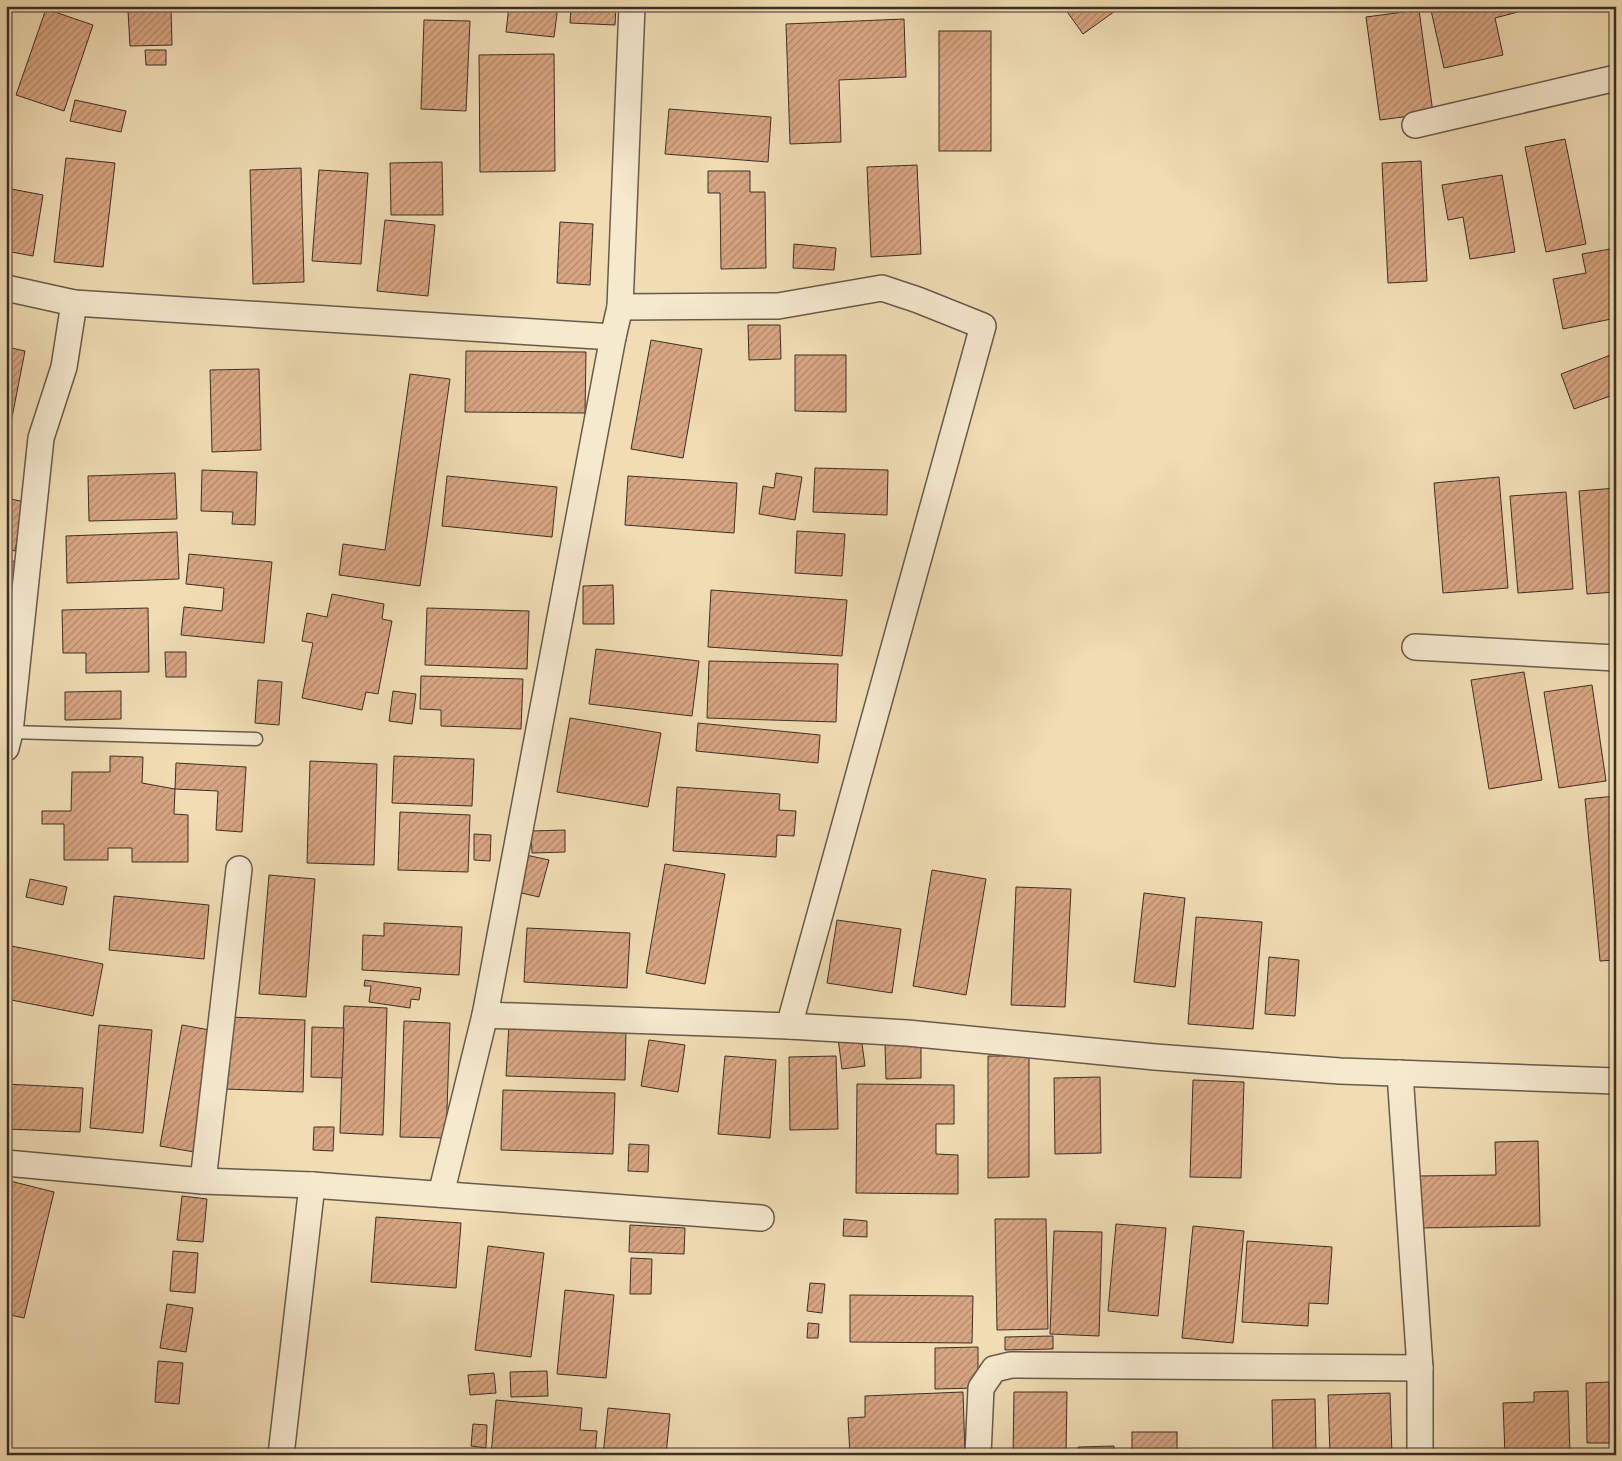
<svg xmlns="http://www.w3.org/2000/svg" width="1622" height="1461" viewBox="0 0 1622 1461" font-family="'IM FELL French Canon',serif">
<defs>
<pattern id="building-hatch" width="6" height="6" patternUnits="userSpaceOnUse" patternTransform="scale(1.25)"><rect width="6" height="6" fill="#d9a682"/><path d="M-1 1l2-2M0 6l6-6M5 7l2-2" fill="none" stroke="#b1886a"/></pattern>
</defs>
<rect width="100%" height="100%" fill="#f0ddb4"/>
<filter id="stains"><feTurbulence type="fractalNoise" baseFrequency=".004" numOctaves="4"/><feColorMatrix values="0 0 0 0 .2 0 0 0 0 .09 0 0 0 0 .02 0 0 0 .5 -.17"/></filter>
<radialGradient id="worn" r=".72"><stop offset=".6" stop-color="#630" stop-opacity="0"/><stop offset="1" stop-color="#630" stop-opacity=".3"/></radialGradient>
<g fill="url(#building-hatch)" stroke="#3c2e28">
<path d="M 509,6 L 558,6 L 554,37 L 506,32 Z"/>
<path d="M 571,6 L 616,6 L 615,25 L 570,23 Z"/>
<path d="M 1063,6 L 1122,6 L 1083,34 Z"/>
<path d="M 1430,6 L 1517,6 L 1518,12 L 1495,18 L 1503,55 L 1444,68 Z"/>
<path d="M 46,9 L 93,25 L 64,111 L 16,95 Z"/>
<path d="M 171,9 L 172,45 L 130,46 L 128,11 Z"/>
<path d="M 1419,10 L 1433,113 L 1380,120 L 1366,17 Z"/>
<path d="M 904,19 L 906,77 L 839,80 L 841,142 L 790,144 L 786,24 Z"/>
<path d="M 424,20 L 470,21 L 466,111 L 421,109 Z"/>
<rect x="939" y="31" width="52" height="120"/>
<path d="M 145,50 L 166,50 L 166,65 L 146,65 Z"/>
<path d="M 554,54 L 555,171 L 480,172 L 479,55 Z"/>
<path d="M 75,100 L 126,111 L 121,132 L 70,121 Z"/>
<path d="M 669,109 L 771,117 L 768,162 L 665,154 Z"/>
<path d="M 1565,139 L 1586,244 L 1546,252 L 1525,147 Z"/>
<path d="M 66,158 L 115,163 L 103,267 L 54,262 Z"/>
<path d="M 1421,161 L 1427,281 L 1388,283 L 1382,163 Z"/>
<path d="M 442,162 L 443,215 L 391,215 L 390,163 Z"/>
<path d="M 917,165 L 921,254 L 871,257 L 867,167 Z"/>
<path d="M 301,168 L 304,282 L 253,284 L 250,170 Z"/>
<path d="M 319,170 L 368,173 L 361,264 L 312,261 Z"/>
<path d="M 708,171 L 750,171 L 750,192 L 765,192 L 766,268 L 721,269 L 720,193 L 708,193 Z"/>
<path d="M 1502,175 L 1515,252 L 1470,259 L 1463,217 L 1448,220 L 1442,185 Z"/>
<path d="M 6,188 L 43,195 L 33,256 L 6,251 Z"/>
<path d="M 385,220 L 435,225 L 428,296 L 377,291 Z"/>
<path d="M 560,222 L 593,224 L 590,285 L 557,283 Z"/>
<path d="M 794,244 L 836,248 L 834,270 L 793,268 Z"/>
<path d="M 1616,248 L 1616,318 L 1563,329 L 1553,279 L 1586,273 L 1582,254 Z"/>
<path d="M 748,325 L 780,325 L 781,359 L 749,360 Z"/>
<path d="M 6,330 L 10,330 L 7,347 L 25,351 L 6,448 Z"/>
<path d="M 651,340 L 702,349 L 683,458 L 631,449 Z"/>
<path d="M 466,351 L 586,352 L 585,413 L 465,412 Z"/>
<path d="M 1616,353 L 1616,394 L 1574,409 L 1561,374 Z"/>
<path d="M 795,355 L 846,355 L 846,412 L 795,411 Z"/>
<path d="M 259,369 L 261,450 L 212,452 L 210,370 Z"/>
<path d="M 410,374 L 450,379 L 420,586 L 339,575 L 343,544 L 385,550 Z"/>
<path d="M 815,468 L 888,470 L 887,515 L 813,512 Z"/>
<path d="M 202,470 L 257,472 L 255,525 L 232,524 L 233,512 L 201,511 Z"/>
<path d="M 175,473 L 177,519 L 89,521 L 88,476 Z"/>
<path d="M 776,473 L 802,477 L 795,520 L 759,514 L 763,486 L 774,488 Z"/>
<path d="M 447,476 L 557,487 L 552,537 L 442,526 Z"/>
<path d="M 628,476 L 737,483 L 734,533 L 625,525 Z"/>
<path d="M 1499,477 L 1508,588 L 1443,593 L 1434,483 Z"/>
<path d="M 1616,488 L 1616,592 L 1587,594 L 1579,491 Z"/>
<path d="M 1566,492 L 1573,589 L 1518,593 L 1510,496 Z"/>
<path d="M 6,498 L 25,502 L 15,551 L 6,549 Z"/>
<path d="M 797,531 L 845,534 L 842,576 L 795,573 Z"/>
<path d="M 177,532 L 179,579 L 67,583 L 66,536 Z"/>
<path d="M 189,554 L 272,562 L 264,643 L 181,635 L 184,607 L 222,611 L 224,588 L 186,584 Z"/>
<path d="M 6,560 L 18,562 L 11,607 L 6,606 Z"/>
<path d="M 613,585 L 614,624 L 583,624 L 583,586 Z"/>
<path d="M 711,590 L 847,600 L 842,656 L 708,647 Z"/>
<path d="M 332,594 L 384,604 L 382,619 L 392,621 L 378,694 L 366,692 L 362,710 L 302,698 L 313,643 L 302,641 L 307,613 L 327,617 Z"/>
<path d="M 148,608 L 149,672 L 86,673 L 86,653 L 63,653 L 62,610 Z"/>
<path d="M 427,608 L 529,611 L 527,669 L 425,665 Z"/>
<path d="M 596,649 L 699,661 L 692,716 L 589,704 Z"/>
<path d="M 165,652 L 186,652 L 186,677 L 166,677 Z"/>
<path d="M 709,661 L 838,664 L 836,722 L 707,718 Z"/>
<path d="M 1524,672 L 1542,780 L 1489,789 L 1471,680 Z"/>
<path d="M 421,676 L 523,679 L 521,729 L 441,726 L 441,710 L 420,709 Z"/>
<path d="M 258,680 L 282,682 L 279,725 L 255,723 Z"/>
<path d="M 1592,685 L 1606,781 L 1559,788 L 1544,692 Z"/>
<path d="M 121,691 L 121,719 L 65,720 L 65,692 Z"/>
<path d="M 393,691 L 416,694 L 412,724 L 389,721 Z"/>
<path d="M 570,718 L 661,733 L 648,807 L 557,792 Z"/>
<path d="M 698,723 L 820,735 L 818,763 L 696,751 Z"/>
<path d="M 110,756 L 143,757 L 142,783 L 175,789 L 174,814 L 188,815 L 188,862 L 132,862 L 132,848 L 108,848 L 108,860 L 64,860 L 64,824 L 42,824 L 42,811 L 71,811 L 72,772 L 110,772 Z"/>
<path d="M 394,756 L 474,759 L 472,806 L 392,803 Z"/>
<path d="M 310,761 L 377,764 L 374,865 L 307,863 Z"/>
<path d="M 176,763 L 246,767 L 242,832 L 216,830 L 218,791 L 175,789 Z"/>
<path d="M 677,787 L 780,794 L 779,810 L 796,811 L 794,836 L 777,835 L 776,857 L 673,851 Z"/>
<path d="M 1616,796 L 1616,960 L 1600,961 L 1585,799 Z"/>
<path d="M 400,812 L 470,815 L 468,872 L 398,870 Z"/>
<path d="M 565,830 L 565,852 L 532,853 L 531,831 Z"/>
<path d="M 474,834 L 491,835 L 490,861 L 474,860 Z"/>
<path d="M 526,855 L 549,860 L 539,897 L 517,892 Z"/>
<path d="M 665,864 L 725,874 L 705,984 L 646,973 Z"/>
<path d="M 932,870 L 986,879 L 966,995 L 913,986 Z"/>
<path d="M 269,875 L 315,879 L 306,997 L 259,994 Z"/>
<path d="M 6,879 L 11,879 L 6,910 Z"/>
<path d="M 30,879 L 67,887 L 63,905 L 26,897 Z"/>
<path d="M 1016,887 L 1071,889 L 1065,1007 L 1011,1005 Z"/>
<path d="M 1144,893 L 1185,898 L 1175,987 L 1134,982 Z"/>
<path d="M 114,896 L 209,905 L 204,959 L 109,950 Z"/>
<path d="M 1196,917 L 1262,922 L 1253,1029 L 1188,1024 Z"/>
<path d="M 837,920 L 901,929 L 892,993 L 827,983 Z"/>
<path d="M 384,923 L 462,927 L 459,975 L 362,970 L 363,935 L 384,936 Z"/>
<path d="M 527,928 L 630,933 L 627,988 L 524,982 Z"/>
<path d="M 6,945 L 103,964 L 93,1016 L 6,999 Z"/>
<path d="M 1269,957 L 1299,960 L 1295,1016 L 1265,1014 Z"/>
<path d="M 365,980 L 421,988 L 419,1000 L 411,999 L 410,1008 L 369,1002 L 371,986 L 364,986 Z"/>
<path d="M 344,1006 L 387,1008 L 383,1135 L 340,1133 Z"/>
<path d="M 229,1017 L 305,1020 L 303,1092 L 226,1089 Z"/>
<path d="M 404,1021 L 450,1023 L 446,1138 L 400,1137 Z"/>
<path d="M 509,1024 L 626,1028 L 625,1080 L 506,1076 Z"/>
<path d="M 99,1025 L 152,1030 L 143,1133 L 90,1128 Z"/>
<path d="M 182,1025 L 215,1031 L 194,1152 L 160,1146 Z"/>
<path d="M 312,1027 L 344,1028 L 342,1078 L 311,1077 Z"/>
<path d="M 861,1036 L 865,1066 L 842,1069 L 838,1038 Z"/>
<path d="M 649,1040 L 685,1045 L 678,1092 L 641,1086 Z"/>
<path d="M 921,1043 L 921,1078 L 886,1079 L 885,1044 Z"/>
<path d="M 725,1056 L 776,1060 L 770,1138 L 718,1134 Z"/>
<path d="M 836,1056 L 838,1129 L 790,1130 L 789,1057 Z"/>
<path d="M 988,1056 L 1029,1056 L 1029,1177 L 988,1178 Z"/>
<path d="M 1100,1077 L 1101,1153 L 1055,1154 L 1054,1078 Z"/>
<path d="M 1193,1080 L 1244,1082 L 1241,1178 L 1190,1177 Z"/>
<path d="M 6,1084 L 83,1088 L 80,1132 L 6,1129 Z"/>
<path d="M 857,1084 L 954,1085 L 954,1124 L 936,1124 L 936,1154 L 958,1155 L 958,1194 L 856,1193 Z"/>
<path d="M 503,1090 L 615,1093 L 613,1154 L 501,1150 Z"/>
<path d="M 314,1127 L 334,1127 L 333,1151 L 313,1150 Z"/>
<path d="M 1538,1141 L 1540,1226 L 1420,1228 L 1419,1176 L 1496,1175 L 1495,1142 Z"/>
<path d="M 629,1144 L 649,1145 L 648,1172 L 628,1171 Z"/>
<path d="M 6,1180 L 54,1192 L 24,1318 L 6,1314 Z"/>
<path d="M 182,1196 L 207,1199 L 203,1242 L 177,1240 Z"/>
<path d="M 376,1217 L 461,1223 L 456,1288 L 371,1282 Z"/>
<path d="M 844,1219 L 867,1221 L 867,1237 L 843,1236 Z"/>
<path d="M 995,1219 L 1046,1219 L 1048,1329 L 997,1330 Z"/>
<path d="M 1116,1224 L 1166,1228 L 1158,1316 L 1108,1311 Z"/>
<path d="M 630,1225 L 685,1228 L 684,1254 L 629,1252 Z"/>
<path d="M 1193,1226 L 1244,1231 L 1233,1343 L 1182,1338 Z"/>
<path d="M 1054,1231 L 1102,1232 L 1099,1336 L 1050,1334 Z"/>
<path d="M 1247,1241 L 1332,1247 L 1328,1304 L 1309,1303 L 1308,1326 L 1242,1322 Z"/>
<path d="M 488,1246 L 544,1253 L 531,1357 L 475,1350 Z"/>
<path d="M 173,1251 L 198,1253 L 195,1293 L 170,1291 Z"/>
<path d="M 631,1258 L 652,1259 L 651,1294 L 630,1294 Z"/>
<path d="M 810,1283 L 825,1284 L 822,1313 L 807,1311 Z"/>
<path d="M 565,1290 L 614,1295 L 606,1378 L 557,1374 Z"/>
<path d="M 850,1295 L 973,1296 L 972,1343 L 850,1342 Z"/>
<path d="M 167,1304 L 193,1308 L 186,1352 L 160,1348 Z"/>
<path d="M 808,1323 L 819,1324 L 818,1338 L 807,1338 Z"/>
<path d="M 1053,1336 L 1053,1349 L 1005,1350 L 1005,1337 Z"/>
<path d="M 978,1347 L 978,1388 L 935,1389 L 935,1348 Z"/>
<path d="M 158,1361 L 183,1363 L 179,1404 L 155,1402 Z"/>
<path d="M 547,1371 L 548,1396 L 511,1397 L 510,1372 Z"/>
<path d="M 494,1373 L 496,1393 L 470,1395 L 468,1375 Z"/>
<path d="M 1609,1382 L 1610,1443 L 1587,1443 L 1586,1383 Z"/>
<path d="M 1568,1391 L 1570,1455 L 1505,1455 L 1503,1403 L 1534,1402 L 1534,1392 Z"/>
<path d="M 963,1392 L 965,1455 L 850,1455 L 848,1418 L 865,1417 L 865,1396 Z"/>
<path d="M 1014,1392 L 1067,1392 L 1066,1455 L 1013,1455 Z"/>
<path d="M 1390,1393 L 1392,1455 L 1330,1455 L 1328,1395 Z"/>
<path d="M 1315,1399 L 1316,1455 L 1273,1455 L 1272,1400 Z"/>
<path d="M 496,1400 L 582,1408 L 580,1430 L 597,1431 L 595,1455 L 491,1455 Z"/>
<path d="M 608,1408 L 670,1414 L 666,1455 L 603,1455 Z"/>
<path d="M 473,1424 L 487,1425 L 486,1448 L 471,1446 Z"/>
<rect x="1132" y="1432" width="45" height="23"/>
<path d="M 1114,1446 L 1114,1455 L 1079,1455 L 1078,1447 Z"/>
</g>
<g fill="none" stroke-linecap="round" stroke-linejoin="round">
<g stroke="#695a4b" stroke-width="15">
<path id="service" d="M 10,732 L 256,739"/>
</g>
<g stroke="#695a4b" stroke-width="28">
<g id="minor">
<path d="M 1415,125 L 1616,78"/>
<path d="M 6,288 L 74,303 L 64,367 L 41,438 L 10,732 L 6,748"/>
<path d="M 74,303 L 613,337"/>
<path d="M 620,307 L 778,306 L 882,288 L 918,300 L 983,326 L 789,1026"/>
<path d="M 1415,647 L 1616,658"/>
<path d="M 485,1015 L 789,1026 L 907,1033 L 1155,1057 L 1340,1071 L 1616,1081"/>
<path d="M 1400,1073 L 1420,1368 L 1420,1455"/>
<path d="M 6,1163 L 203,1181 L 312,1185 L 761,1218"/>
<path d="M 203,1181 L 239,869"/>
<path d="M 441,1194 L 485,1015 L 613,337 L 620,307 L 632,6"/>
<path d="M 281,1455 L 312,1185"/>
<path d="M 978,1455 L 981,1388 L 994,1369 L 1011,1365 L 1420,1368"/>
</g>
</g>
<use href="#service" stroke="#f5e9ce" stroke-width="12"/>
<use href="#minor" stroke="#f5e9ce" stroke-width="25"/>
</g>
<rect width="1622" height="1461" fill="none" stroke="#f0ddb4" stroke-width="25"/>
<rect x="8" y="8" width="1607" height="1446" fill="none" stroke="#3c2e28" stroke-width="2.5"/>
<rect x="12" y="12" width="1597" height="1436" fill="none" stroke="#3c2e28"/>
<rect width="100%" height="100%" filter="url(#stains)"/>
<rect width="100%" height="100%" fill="url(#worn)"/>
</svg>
